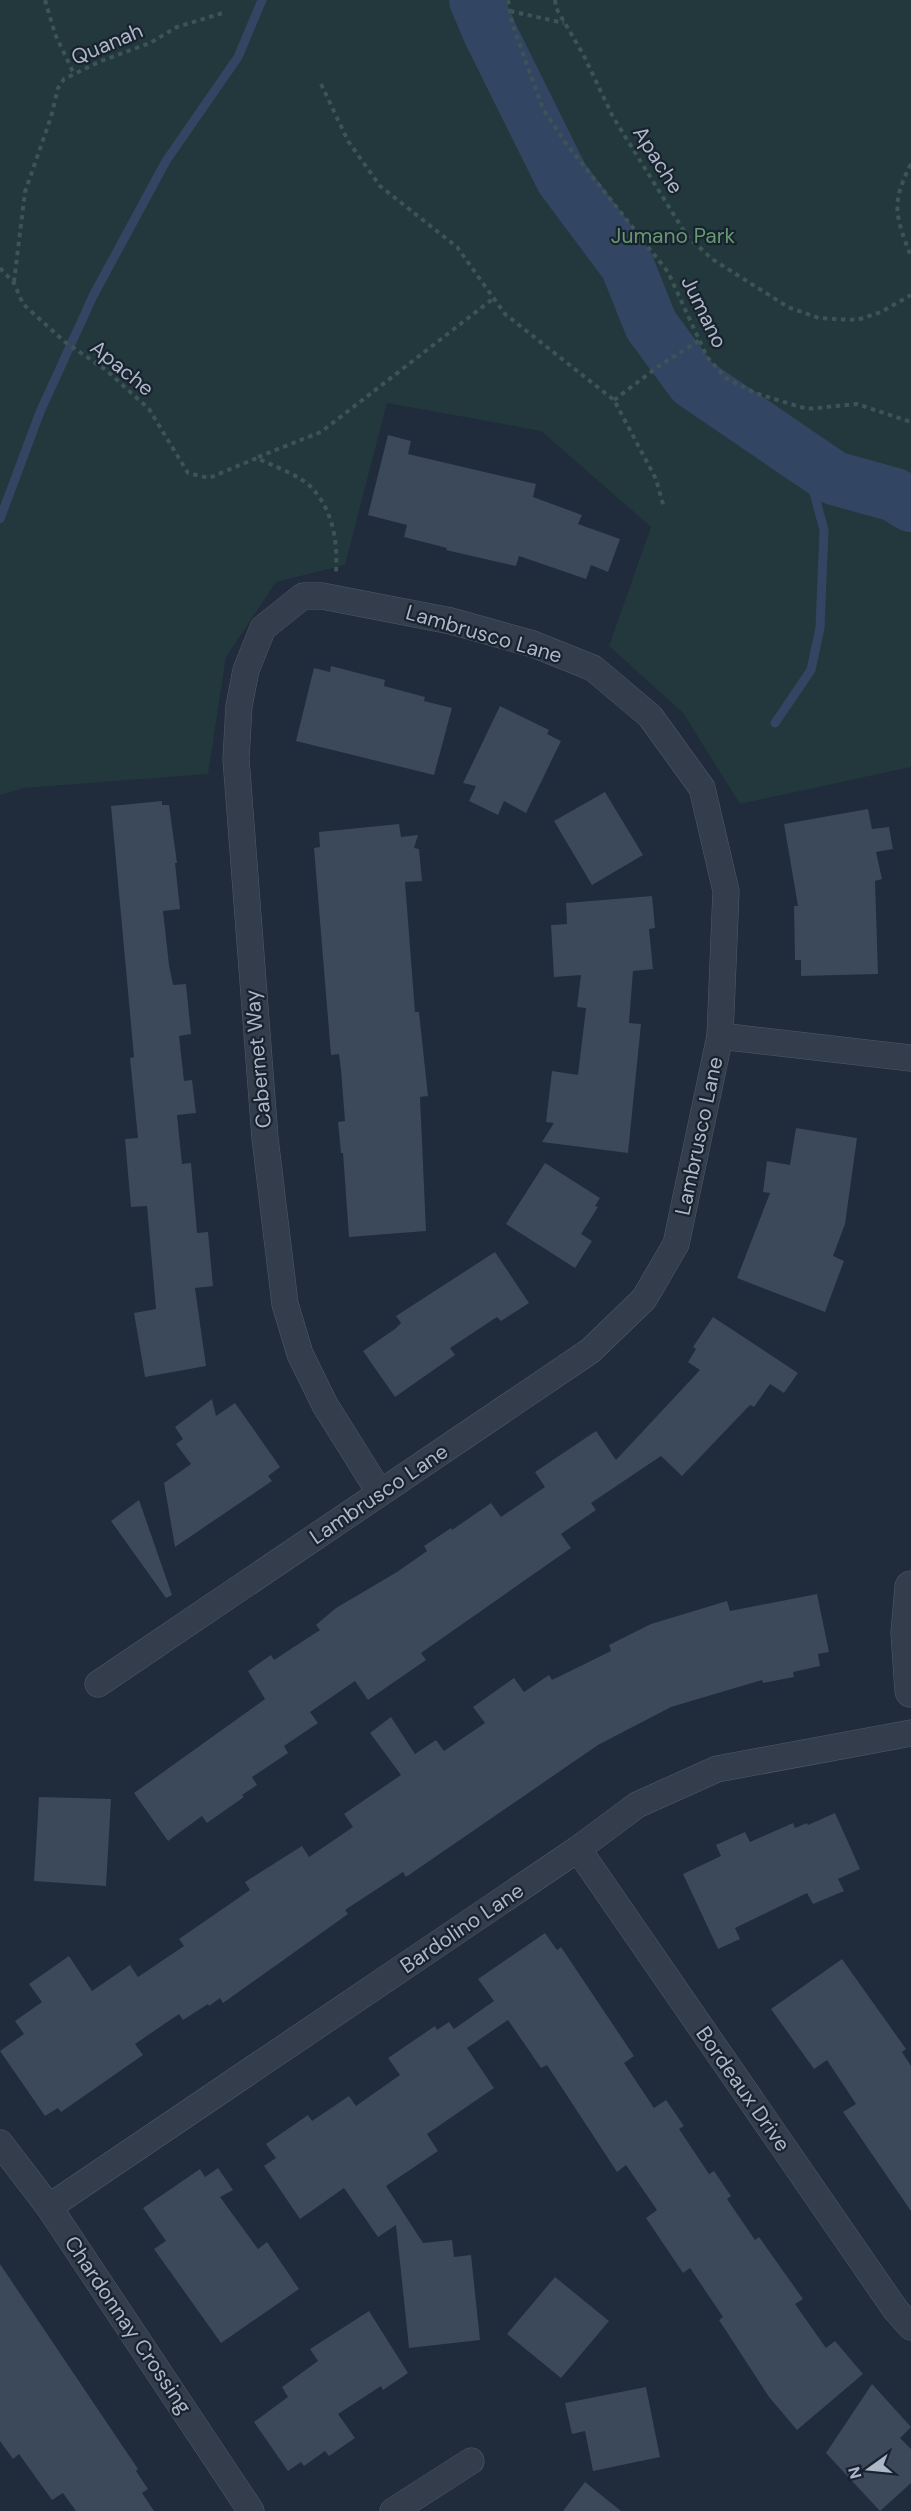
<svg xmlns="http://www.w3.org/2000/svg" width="911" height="2511" viewBox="0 0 911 2511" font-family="'DM Sans',sans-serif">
<rect width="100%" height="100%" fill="#202b3b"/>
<path fill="#22383c" d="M 0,0 L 911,0 L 911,767 L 740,804 L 683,713 L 609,646 L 651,527 L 541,431 L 387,403 L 345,565 L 276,582 L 226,657 L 208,774 L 24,788 L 0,795 Z"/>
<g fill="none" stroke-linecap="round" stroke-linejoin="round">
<g stroke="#324663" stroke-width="9">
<path d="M 0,519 L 40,412 L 93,296 L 166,161 L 238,57 L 262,0"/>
<path d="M 775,723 L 811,670 L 820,628 L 824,530 L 805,459"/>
</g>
<path stroke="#324663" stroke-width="54" d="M 476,0 L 491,35 L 562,178 L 627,265 L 651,325 L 693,382 L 834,478 L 895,495 L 911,505"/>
</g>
<g fill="#3b495b">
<path d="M 388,435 L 411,441 L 408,454 L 536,484 L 533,497 L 582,515 L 578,524 L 620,539 L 608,572 L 591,565 L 586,579 L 519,556 L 516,566 L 446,550 L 447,548 L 404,537 L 407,525 L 368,515 Z"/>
<path d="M 331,666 L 385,680 L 384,686 L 425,697 L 424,701 L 452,708 L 434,775 L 296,741 L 314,668 L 330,672 Z"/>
<path d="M 500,706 L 549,730 L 547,734 L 561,741 L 526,813 L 504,801 L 498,815 L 469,801 L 476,786 L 463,783 Z"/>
<path d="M 605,792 L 643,855 L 592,885 L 554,821 Z"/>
<path d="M 162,801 L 162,805 L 169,805 L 177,863 L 175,863 L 180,909 L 163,911 L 169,965 L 173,985 L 186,984 L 191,1034 L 179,1036 L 184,1081 L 192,1080 L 196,1113 L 177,1115 L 182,1164 L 191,1163 L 197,1233 L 208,1232 L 213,1286 L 195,1288 L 206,1366 L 145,1377 L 134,1313 L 156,1309 L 147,1206 L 131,1207 L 125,1139 L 138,1138 L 130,1058 L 134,1057 L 111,806 Z"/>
<path d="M 868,809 L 872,829 L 889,827 L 893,849 L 876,852 L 882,879 L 875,881 L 878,974 L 801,976 L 801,960 L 795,960 L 794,906 L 798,906 L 784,824 Z"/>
<path d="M 399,824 L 401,837 L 418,835 L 414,848 L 419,849 L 422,881 L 405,882 L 415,1012 L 419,1012 L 428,1096 L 420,1097 L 426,1231 L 349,1237 L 343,1153 L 341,1153 L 338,1122 L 345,1121 L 341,1070 L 339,1054 L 331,1055 L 314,848 L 320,847 L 319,832 Z"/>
<path d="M 652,896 L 655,928 L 649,929 L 653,969 L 633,971 L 629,1023 L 641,1024 L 628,1153 L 542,1142 L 554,1123 L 546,1122 L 552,1071 L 578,1075 L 586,1008 L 577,1007 L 581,975 L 554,977 L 551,925 L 567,924 L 566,903 Z"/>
<path d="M 796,1128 L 857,1138 L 845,1224 L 833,1256 L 844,1261 L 825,1312 L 737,1278 L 770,1193 L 763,1192 L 767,1161 L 790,1165 Z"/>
<path d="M 545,1163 L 600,1198 L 595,1206 L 598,1207 L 581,1234 L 592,1241 L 575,1268 L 506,1224 Z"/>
<path d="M 495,1252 L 529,1303 L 501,1321 L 497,1317 L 450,1348 L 455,1355 L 395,1397 L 363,1351 L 395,1329 L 401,1323 L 396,1316 Z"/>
<path d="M 713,1317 L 798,1373 L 784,1393 L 770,1384 L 754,1407 L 750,1405 L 682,1476 L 661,1456 L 591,1503 L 596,1510 L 561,1534 L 571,1548 L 421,1653 L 426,1660 L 368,1700 L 355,1681 L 310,1712 L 318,1723 L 284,1746 L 288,1753 L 252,1777 L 257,1785 L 242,1795 L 244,1797 L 207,1823 L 202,1816 L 168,1841 L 134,1793 L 265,1699 L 248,1671 L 271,1655 L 274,1660 L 320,1630 L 316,1625 L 336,1608 L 397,1572 L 427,1551 L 424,1546 L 451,1528 L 452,1530 L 491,1503 L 501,1517 L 545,1487 L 535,1472 L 596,1431 L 616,1460 L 700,1370 L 688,1362 L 696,1349 L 693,1347 Z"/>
<path d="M 212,1399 L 216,1416 L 235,1403 L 280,1467 L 268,1476 L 272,1481 L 175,1547 L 164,1483 L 191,1464 L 176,1444 L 183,1439 L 175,1427 Z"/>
<path d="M 139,1500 L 172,1595 L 166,1598 L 111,1521 Z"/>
<path d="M 817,1594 L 829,1652 L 818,1654 L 820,1666 L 793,1672 L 794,1677 L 763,1683 L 762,1680 L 671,1707 L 598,1745 L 406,1877 L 403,1872 L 345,1910 L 348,1914 L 223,2003 L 220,1998 L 209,2006 L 208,2004 L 183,2020 L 179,2014 L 135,2044 L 143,2055 L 61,2112 L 58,2108 L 45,2116 L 0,2051 L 24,2034 L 15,2021 L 42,2002 L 29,1984 L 69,1956 L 92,1991 L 130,1965 L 138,1977 L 184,1946 L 179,1939 L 250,1890 L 245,1882 L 302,1846 L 309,1857 L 353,1827 L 344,1814 L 401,1775 L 370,1733 L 391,1717 L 415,1754 L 436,1740 L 444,1751 L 485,1723 L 473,1707 L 514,1678 L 524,1692 L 549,1675 L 552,1680 L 611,1651 L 609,1645 L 651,1624 L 727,1601 L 730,1611 Z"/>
<path d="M 39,1797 L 111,1799 L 106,1886 L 34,1881 Z"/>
<path d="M 835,1813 L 860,1869 L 838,1879 L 844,1891 L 813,1904 L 807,1893 L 735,1928 L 740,1939 L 718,1949 L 683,1874 L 721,1856 L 716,1845 L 745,1832 L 750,1842 L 793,1823 L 795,1828 L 807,1823 L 808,1825 Z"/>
<path d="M 545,1933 L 557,1950 L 561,1947 L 634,2056 L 624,2063 L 654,2108 L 666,2100 L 684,2126 L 679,2129 L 709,2174 L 714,2171 L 731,2196 L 727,2199 L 755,2240 L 759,2237 L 803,2299 L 795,2304 L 826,2348 L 835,2341 L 863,2374 L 797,2430 L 769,2397 L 719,2320 L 723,2317 L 690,2268 L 683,2273 L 646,2218 L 657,2210 L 626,2165 L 617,2172 L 547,2065 L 541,2068 L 508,2020 L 467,2048 L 494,2088 L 427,2134 L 438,2151 L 386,2186 L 423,2243 L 452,2240 L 454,2257 L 471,2255 L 480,2340 L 409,2348 L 396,2225 L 378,2237 L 344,2188 L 300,2219 L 264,2166 L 276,2158 L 266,2144 L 308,2115 L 312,2121 L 349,2096 L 356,2106 L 400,2075 L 388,2058 L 435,2026 L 437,2030 L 449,2022 L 454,2029 L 494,2001 L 478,1979 Z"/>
<path d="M 842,1959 L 906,2049 L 902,2052 L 911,2066 L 911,2211 L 843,2112 L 856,2104 L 827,2060 L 814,2069 L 771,2009 Z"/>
<path d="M 218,2168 L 233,2190 L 220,2197 L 258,2249 L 267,2242 L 299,2289 L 221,2343 L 154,2249 L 166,2241 L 143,2208 L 200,2169 L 205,2177 Z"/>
<path d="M 0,2264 L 138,2469 L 136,2471 L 148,2489 L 142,2493 L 154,2511 L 76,2511 L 63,2493 L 52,2500 L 19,2454 L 13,2459 L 0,2441 Z"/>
<path d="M 555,2277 L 609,2321 L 561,2378 L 507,2334 Z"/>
<path d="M 369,2311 L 408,2373 L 383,2390 L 381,2386 L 338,2414 L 355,2438 L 329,2456 L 325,2451 L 304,2466 L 301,2462 L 288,2471 L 254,2422 L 288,2397 L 282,2387 L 318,2361 L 310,2349 Z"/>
<path d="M 872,2384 L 911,2427 L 900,2438 L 911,2449 L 911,2483 L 880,2511 L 826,2453 Z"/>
<path d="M 646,2387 L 660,2457 L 593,2471 L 585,2431 L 572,2434 L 565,2403 Z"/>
<path d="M 585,2482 L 621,2511 L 563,2511 Z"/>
</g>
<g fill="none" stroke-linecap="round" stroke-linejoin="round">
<g stroke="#515a68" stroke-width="27">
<g id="minor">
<path d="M 720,1036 L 911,1058"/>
<path d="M 98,1684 L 590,1351 L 644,1299 L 676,1244 L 720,1036 L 726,891 L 702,788 L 650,716 L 593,668 L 533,644 L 451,621 L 322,596 L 303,596 L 263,628 L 246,670 L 239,706 L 236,759 L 265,1138 L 285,1304 L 300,1354 L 325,1405 L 380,1493"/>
<path d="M 578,1849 L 895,2309 L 911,2327"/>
<path d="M 0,2143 L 49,2207 L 251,2511"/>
<path d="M 49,2207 L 578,1849 L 637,1805 L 717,1769 L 911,1733"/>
<path d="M 393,2511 L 471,2461"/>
</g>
</g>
<g stroke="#515a68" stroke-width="33">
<path id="tertiary" d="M 911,1587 L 907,1633 L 911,1691"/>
</g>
<g stroke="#3c5456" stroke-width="4" stroke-dasharray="4.5 4.5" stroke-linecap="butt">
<path d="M 45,0 L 55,34 L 74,74"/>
<path d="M 508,0 L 512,23 L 543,109 L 565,142 L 668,272 L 707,357 L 726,378 L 755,393 L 807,409 L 857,404 L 911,422"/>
<path d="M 555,0 L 556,8 L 583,54 L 613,117 L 687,236 L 712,259 L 788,307 L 819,318 L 857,320 L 881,312 L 911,295"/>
<path d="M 510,11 L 564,23"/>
<path d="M 321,84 L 348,141 L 380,186 L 457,247 L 505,314 L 614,400 L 656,479 L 664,508"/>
<path d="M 911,164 C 890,205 896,216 911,257"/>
<path d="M 0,268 L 14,283 L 23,304 L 65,342 L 106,370 L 149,409 L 188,473 L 209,478 L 257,458 C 271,465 301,476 311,487 C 333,510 338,542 336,572"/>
<path d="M 14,282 L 25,192 L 51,117 L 58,88 L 64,79 L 101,61 L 150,43 L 177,27 L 226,12"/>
<path d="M 614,400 L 659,366 L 700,340"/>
<path d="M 258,457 L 321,432 L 494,298"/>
</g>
<use href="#minor" stroke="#333d4b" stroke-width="26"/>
<use href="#tertiary" stroke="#333d4b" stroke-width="32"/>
</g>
<g text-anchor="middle" stroke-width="4.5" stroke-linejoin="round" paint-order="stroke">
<g font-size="21" fill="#aeb7c7" stroke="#19222f">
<text transform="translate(107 44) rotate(-23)" y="7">Quanah</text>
<text transform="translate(658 160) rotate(58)" y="7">Apache</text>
<text transform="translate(704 312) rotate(64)" y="7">Jumano</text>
<text transform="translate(122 368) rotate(39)" y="7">Apache</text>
<text transform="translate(484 634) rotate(16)" y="7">Lambrusco Lane</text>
<text transform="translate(258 1059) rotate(-95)" y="7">Cabernet Way</text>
<text transform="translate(699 1136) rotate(-78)" y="7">Lambrusco Lane</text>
<text transform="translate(379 1494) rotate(-34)" y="7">Lambrusco Lane</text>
<text transform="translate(462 1928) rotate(-34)" y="7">Bardolino Lane</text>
<text transform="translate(743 2089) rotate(55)" y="7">Bordeaux Drive</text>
<text transform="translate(128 2325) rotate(56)" y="7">Chardonnay Crossing</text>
</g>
<g font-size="21" fill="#649a70" stroke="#19222f">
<text x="673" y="243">Jumano Park</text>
</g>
</g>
<g transform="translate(869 2469) rotate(255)" stroke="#19222f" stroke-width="4.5" paint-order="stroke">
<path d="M0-4.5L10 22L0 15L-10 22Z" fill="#aeb7c7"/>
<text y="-9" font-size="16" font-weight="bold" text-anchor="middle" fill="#aeb7c7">N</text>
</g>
</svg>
